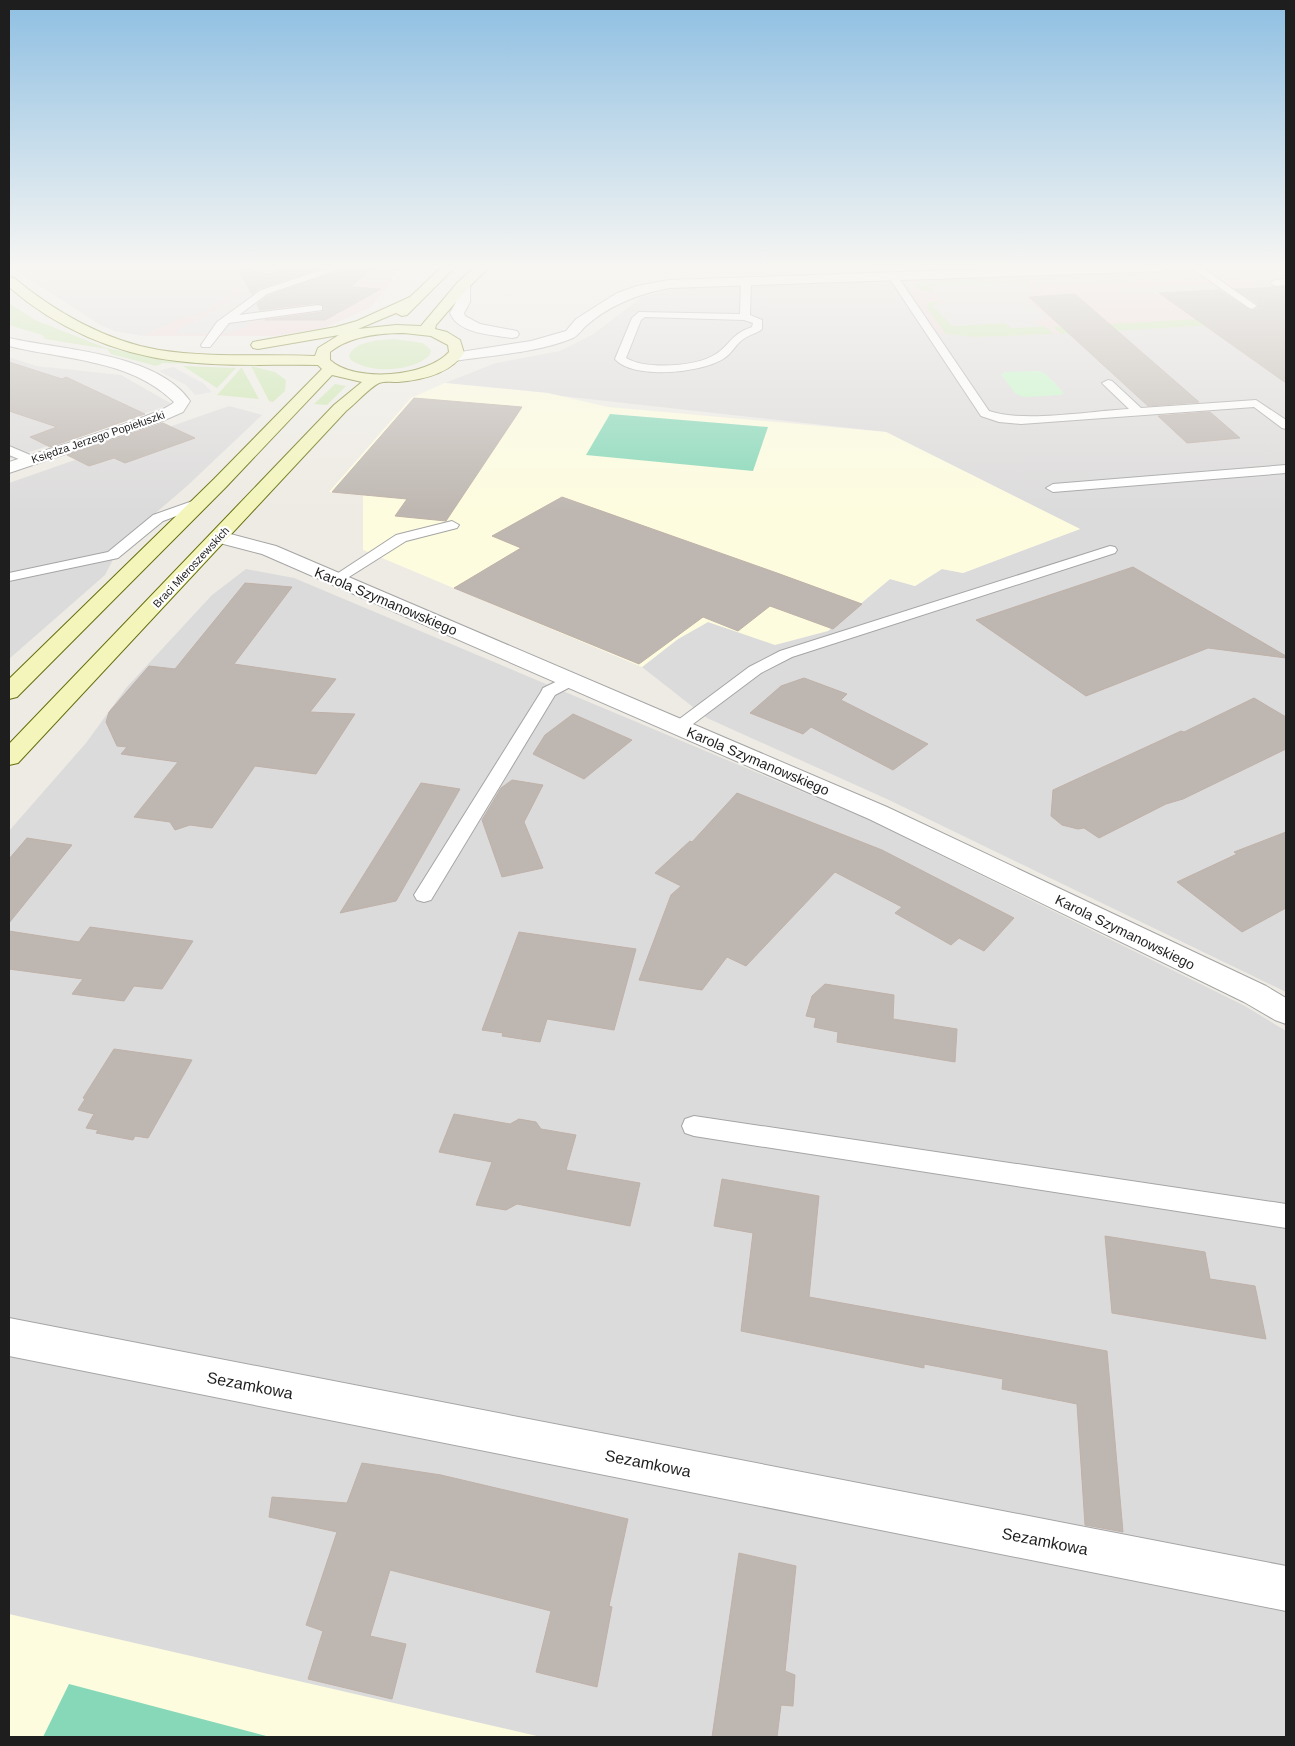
<svg xmlns="http://www.w3.org/2000/svg" width="1295" height="1746" viewBox="0 0 1295 1746" font-family="Arial,sans-serif">
<rect width="100%" height="100%" fill="#eeebe4"/>
<g fill="#dcdbdb">
<path d="M 11,267 L 318,267 L 276,284 L 253,291 L 237,289 L 198,316 L 179,320 L 142,336 L 115,331 L 102,326 Z"/>
<path d="M 1244,267 L 1286,267 L 1286,303 L 1224,268 Z"/>
<path d="M 918,279 L 908,286 L 920,307 L 977,337 L 1286,321 L 1286,992 L 889,800 L 707,718 L 642,667 L 678,639 L 708,622 L 738,632 L 828,631 L 890,579 L 915,586 L 942,569 L 963,573 L 1080,529 L 886,432 L 445,383 L 496,363 L 560,351 L 592,335 L 642,297 L 678,288 Z"/>
<path d="M 9,357 L 36,366 L 121,375 L 172,404 L 9,459 Z"/>
<path d="M 229,406 L 262,415 L 187,486 L 122,542 L 105,575 L 9,659 L 9,483 Z"/>
<path d="M 246,569 L 294,578 L 865,818 L 1245,1006 L 1286,1031 L 1286,1737 L 9,1737 L 9,831 L 86,743 L 126,688 L 212,595 Z"/>
</g>
<g fill="#eed5d5">
<path d="M 318,267 L 402,267 L 391,277 L 392,282 L 369,308 L 324,328 L 275,336 L 143,336 L 179,319 L 198,316 L 237,289 L 253,291 L 276,284 Z"/>
<path d="M 1224,268 L 1286,303 L 1286,321 L 1054,334 L 966,336 L 938,333 L 920,307 L 908,286 L 910,282 L 918,279 L 1037,278 L 1076,274 Z"/>
</g>
<g fill="#fdfcdf">
<path d="M 445,383 L 548,393 L 608,407 L 886,432 L 1080,529 L 963,573 L 942,569 L 915,586 L 890,579 L 828,631 L 775,645 L 708,622 L 678,639 L 642,667 L 363,550 L 363,495 L 329,492 L 411,398 Z"/>
<path d="M 9,1614 L 541,1737 L 9,1737 Z"/>
</g>
<g fill="#cae5ad">
<path d="M 1164,273 C 1171,273 1180,272 1187,276 L 1179,274 L 1047,280 Z"/>
<path d="M 926,281 L 1025,281 L 1032,286 L 1028,287 L 1022,282 L 930,286 L 934,291 C 927,291 920,292 915,286 L 916,283 Z"/>
<path d="M 1253,296 L 1286,316 L 1286,321 L 1061,334 L 1053,327 L 1272,315 Z"/>
<path d="M 929,302 L 936,302 L 941,304 L 933,305 L 953,326 L 1005,323 L 1011,328 L 1045,326 L 1054,334 L 977,337 L 946,334 L 926,307 Z"/>
<path d="M 9,303 L 35,320 L 106,348 L 179,362 L 238,365 L 163,363 L 156,366 L 111,354 L 107,349 L 45,339 L 42,335 L 9,325 Z"/>
<path d="M 394,339 L 423,343 L 431,350 L 430,355 C 412,372 371,374 351,360 L 349,356 C 354,341 380,340 394,339 Z"/>
<path d="M 183,366 L 236,368 L 217,388 Z"/>
<path d="M 251,366 L 275,372 L 286,380 L 285,391 L 273,402 L 269,401 Z"/>
<path d="M 241,368 L 242,368 L 259,399 L 217,395 Z"/>
<path d="M 335,384 L 346,386 L 327,405 L 314,404 Z"/>
</g>
<path fill="#c4f6c7" d="M 1039,371 L 1046,374 L 1064,393 L 1061,395 L 1024,397 L 1016,394 L 1001,375 L 1004,372 Z"/>
<g fill="#87d8b8">
<path d="M 610,414 L 768,427 L 753,471 L 586,455 Z"/>
<path d="M 69,1684 L 270,1737 L 43,1737 Z"/>
</g>
<g fill="#dedede">
<path d="M 1179,274 L 1186,278 L 1054,285 L 1048,280 Z"/>
<path d="M 1022,282 L 1037,295 L 1023,296 L 1049,319 L 1034,320 L 1041,327 L 1011,328 L 1005,323 L 952,326 L 932,305 L 946,304 L 930,286 Z"/>
<path d="M 1211,284 L 1219,290 L 1124,295 L 1117,289 Z"/>
<path d="M 243,291 L 285,294 L 258,314 L 246,327 L 224,334 L 175,334 L 180,328 L 199,320 Z"/>
<path d="M 173,367 L 203,383 L 212,392 L 195,395 L 186,385 L 159,371 Z"/>
</g>
<g fill="#beb7b1" stroke="#bfb1a8">
<path d="M 237,267 L 269,274 L 285,267 L 325,267 L 260,288 L 252,294 Z"/>
<path d="M 348,267 L 372,267 L 351,287 L 381,289 L 325,320 L 265,320 L 322,312 L 323,305 L 318,303 L 260,310 L 257,304 L 268,296 Z"/>
<path d="M 1286,287 L 1286,383 L 1159,293 L 1219,290 L 1251,311 L 1258,308 L 1258,304 L 1235,289 Z"/>
<path d="M 1075,294 L 1199,402 L 1148,406 L 1029,297 Z"/>
<path d="M 9,362 L 62,379 L 66,377 L 145,414 L 50,447 L 30,437 L 57,427 L 9,411 Z"/>
<path d="M 414,398 L 522,407 L 446,521 L 395,516 L 407,499 L 332,492 Z"/>
<path d="M 1210,412 L 1240,438 L 1187,443 L 1158,416 Z"/>
<path d="M 163,423 L 195,438 L 125,463 L 114,458 L 89,466 L 67,455 Z"/>
<path d="M 562,497 L 777,573 L 862,604 L 833,629 L 770,606 L 738,631 L 703,617 L 639,664 L 454,588 L 521,548 L 492,536 Z"/>
<path d="M 1133,567 L 1286,656 L 1286,658 L 1208,648 L 1086,696 L 976,620 Z"/>
<path d="M 245,583 L 292,587 L 234,664 L 336,679 L 310,712 L 355,714 L 316,774 L 255,766 L 212,828 L 190,825 L 175,830 L 170,822 L 134,817 L 178,762 L 121,754 L 127,747 L 117,746 L 106,722 L 109,712 L 149,666 L 175,669 Z"/>
<path d="M 804,678 L 847,694 L 841,700 L 928,744 L 893,770 L 811,727 L 803,734 L 750,713 L 781,686 Z"/>
<path d="M 1254,698 L 1286,717 L 1286,749 L 1183,799 L 1166,804 L 1099,838 L 1084,828 L 1078,829 L 1062,825 L 1051,816 L 1053,790 L 1181,731 L 1184,732 Z"/>
<path d="M 573,714 L 632,740 L 584,779 L 533,754 L 545,735 Z"/>
<path d="M 512,780 L 543,785 L 524,822 L 543,868 L 502,877 L 482,820 L 501,788 Z"/>
<path d="M 421,783 L 460,789 L 396,901 L 340,913 Z"/>
<path d="M 737,793 L 882,850 L 1014,918 L 984,951 L 959,938 L 951,945 L 895,913 L 902,907 L 835,872 L 746,966 L 727,957 L 702,990 L 639,980 L 671,895 L 681,886 L 655,873 L 690,841 L 692,842 Z"/>
<path d="M 1286,832 L 1286,908 L 1242,932 L 1177,882 L 1237,854 L 1234,852 Z"/>
<path d="M 27,838 L 72,845 L 9,923 L 9,859 Z"/>
<path d="M 90,927 L 119,931 L 193,941 L 162,989 L 134,986 L 124,1001 L 72,994 L 83,979 L 9,969 L 9,931 L 79,942 Z"/>
<path d="M 519,932 L 636,949 L 614,1030 L 547,1019 L 540,1042 L 502,1036 L 503,1033 L 482,1030 Z"/>
<path d="M 825,984 L 894,995 L 893,1019 L 957,1029 L 955,1062 L 837,1042 L 838,1032 L 814,1027 L 816,1018 L 806,1016 L 812,996 Z"/>
<path d="M 114,1049 L 192,1060 L 148,1138 L 135,1136 L 133,1140 L 96,1133 L 98,1130 L 86,1128 L 94,1114 L 78,1110 L 85,1099 L 83,1098 Z"/>
<path d="M 454,1114 L 510,1124 L 519,1119 L 536,1122 L 541,1129 L 576,1135 L 566,1170 L 640,1183 L 630,1226 L 517,1204 L 506,1210 L 476,1205 L 492,1162 L 439,1152 Z"/>
<path d="M 722,1179 L 819,1196 L 809,1297 L 1107,1351 L 1123,1532 L 1085,1525 L 1077,1404 L 1002,1389 L 1003,1379 L 924,1364 L 924,1368 L 741,1331 L 753,1233 L 714,1226 Z"/>
<path d="M 1105,1236 L 1205,1252 L 1210,1279 L 1255,1286 L 1266,1339 L 1112,1313 Z"/>
<path d="M 362,1463 L 441,1475 L 628,1519 L 609,1606 L 612,1607 L 597,1687 L 536,1672 L 551,1611 L 390,1570 L 370,1636 L 406,1644 L 392,1699 L 308,1679 L 323,1631 L 306,1625 L 337,1532 L 269,1517 L 272,1497 L 347,1503 Z"/>
<path d="M 739,1553 L 796,1566 L 785,1671 L 795,1675 L 793,1706 L 781,1705 L 777,1737 L 712,1737 Z"/>
</g>
<g fill="none" stroke-linecap="round" stroke-linejoin="round">
<g stroke="#a5a5a5" stroke-width="2">
<g id="lane">
<path d="M 331,267 L 346,267 L 267,294 L 239,315 L 318,305 L 322,306 L 322,310 L 229,323 L 210,347 L 202,347 L 201,345 L 217,322 L 261,290 Z"/>
<path d="M 1190,267 L 1201,267 L 1257,306 L 1252,309 L 1249,308 Z"/>
<path d="M 893,273 L 896,274 L 989,411 C 1024,423 1090,411 1129,409 L 1104,385 L 1102,383 L 1108,380 L 1112,381 L 1141,408 L 1256,400 L 1286,420 L 1286,429 L 1282,428 L 1254,407 L 1021,424 L 999,422 L 981,416 L 888,276 Z"/>
<path d="M 746,278 L 751,281 L 750,315 L 762,320 L 762,329 C 758,333 751,334 745,338 C 736,343 732,354 723,359 C 701,373 633,380 615,359 L 632,318 L 639,312 L 740,314 L 741,281 ZM 645,317 L 744,320 L 753,323 L 752,327 C 730,335 731,344 716,354 C 696,367 646,370 626,358 L 641,320 Z"/>
<path d="M 1286,279 L 1286,285 L 1275,286 L 1270,283 L 1275,280 Z"/>
<path d="M 9,446 L 35,457 L 37,460 L 31,464 L 9,455 Z"/>
<path d="M 1286,465 L 1286,473 L 1053,492 L 1046,488 L 1053,484 Z"/>
<path d="M 201,498 L 206,499 L 208,502 L 206,505 L 163,521 L 118,558 L 9,581 L 9,573 L 108,552 L 153,515 Z"/>
<path d="M 452,521 L 459,525 L 457,528 L 406,541 L 341,582 L 331,582 L 329,579 L 396,535 Z"/>
<path d="M 1110,546 L 1115,547 L 1117,550 L 1115,553 L 792,657 L 761,673 L 685,730 L 679,731 L 673,730 L 670,726 L 749,667 L 780,651 Z"/>
<path d="M 570,675 L 576,676 L 578,680 L 576,684 L 555,695 L 431,900 L 424,902 L 417,900 L 414,895 L 541,692 L 543,688 Z"/>
<path d="M 694,1116 L 1286,1204 L 1286,1228 L 694,1136 L 685,1133 L 682,1126 L 685,1119 Z"/>
</g>
</g>
<g stroke="#a5a5a5" stroke-width="2">
<g id="street">
<path d="M 1049,267 L 1170,267 L 1164,271 L 669,288 C 639,294 611,304 587,325 C 582,329 579,335 573,338 C 537,353 493,355 454,361 L 449,360 L 447,357 L 449,354 L 454,353 L 531,341 L 566,331 L 576,319 L 617,293 L 637,286 L 669,280 Z"/>
<path d="M 463,281 L 470,285 L 470,302 L 464,313 L 465,316 L 480,324 L 517,331 L 519,334 L 517,337 L 512,338 C 493,335 458,334 450,313 L 456,302 L 456,285 Z"/>
<path d="M 9,338 C 62,350 157,353 190,401 L 183,412 L 160,422 L 9,473 L 9,462 C 32,454 166,414 174,402 C 130,359 65,360 9,346 Z"/>
<path d="M 219,531 L 276,546 L 887,807 L 1266,986 L 1286,998 L 1286,1024 L 1275,1020 L 1244,1002 L 869,819 L 262,554 L 212,541 L 209,537 L 212,533 Z"/>
<path d="M 9,1318 L 1286,1566 L 1286,1611 L 9,1356 Z"/>
</g>
</g>
<g stroke="#656e0c" stroke-width="2">
<path id="secondary" d="M 442,267 L 455,267 L 407,315 L 402,316 L 396,313 L 358,329 L 396,325 L 421,326 L 458,282 L 475,267 L 489,267 L 468,288 L 436,325 L 435,329 L 447,332 L 460,340 L 464,353 C 450,374 422,380 398,382 C 393,382 384,381 379,383 C 369,388 355,404 346,411 L 18,763 L 9,765 L 9,744 L 334,405 L 362,382 L 332,375 L 226,487 L 17,697 L 9,699 L 9,679 L 214,479 L 322,369 L 318,365 C 271,364 224,367 177,361 C 115,354 56,328 9,287 L 9,277 L 14,278 C 55,312 106,341 159,350 C 211,358 263,354 315,356 L 318,348 L 339,335 L 258,349 L 253,348 L 251,345 L 253,342 L 258,341 L 336,327 L 357,321 L 410,297 ZM 404,333 L 431,336 L 448,345 L 449,352 C 427,377 355,383 330,360 L 330,352 C 350,336 379,333 404,333 Z"/>
</g>
<use href="#lane" fill="#fff" fill-rule="evenodd"/>
<use href="#street" fill="#fff" fill-rule="evenodd"/>
<use href="#secondary" fill="#f3f5bb" fill-rule="evenodd"/>
</g>
<linearGradient id="sky" x2="0" y2="1"><stop stop-color="#8ebfe2"/><stop offset="0.52" stop-color="#f7f6f3"/><stop offset="1" stop-color="#f7f6f3" stop-opacity="0"/></linearGradient>
<rect width="1295" height="512" fill="url(#sky)"/>
<g text-anchor="middle" stroke-width="4.5" stroke-linejoin="round" paint-order="stroke">
<g font-size="11" fill="#1e1e1e" stroke="#fff">
<text transform="translate(98 437) rotate(-19)" y="4">Księdza Jerzego Popiełuszki</text>
<text transform="translate(191 567) rotate(-47)" y="4">Braci Mieroszewskich</text>
</g>
<g font-size="14" fill="#1e1e1e" stroke="#fff">
<text transform="translate(386 601) rotate(23)" y="5">Karola Szymanowskiego</text>
<text transform="translate(758 761) rotate(23)" y="5">Karola Szymanowskiego</text>
<text transform="translate(1125 932) rotate(26)" y="5">Karola Szymanowskiego</text>
</g>
<g font-size="16" fill="#1e1e1e" stroke="#fff">
<text transform="translate(250 1385) rotate(11)" y="6">Sezamkowa</text>
<text transform="translate(648 1463) rotate(11)" y="6">Sezamkowa</text>
<text transform="translate(1045 1541) rotate(11)" y="6">Sezamkowa</text>
</g>
</g>
<rect width="1295" height="1746" fill="none" stroke="#1e1e1e" stroke-width="20"/>
</svg>
